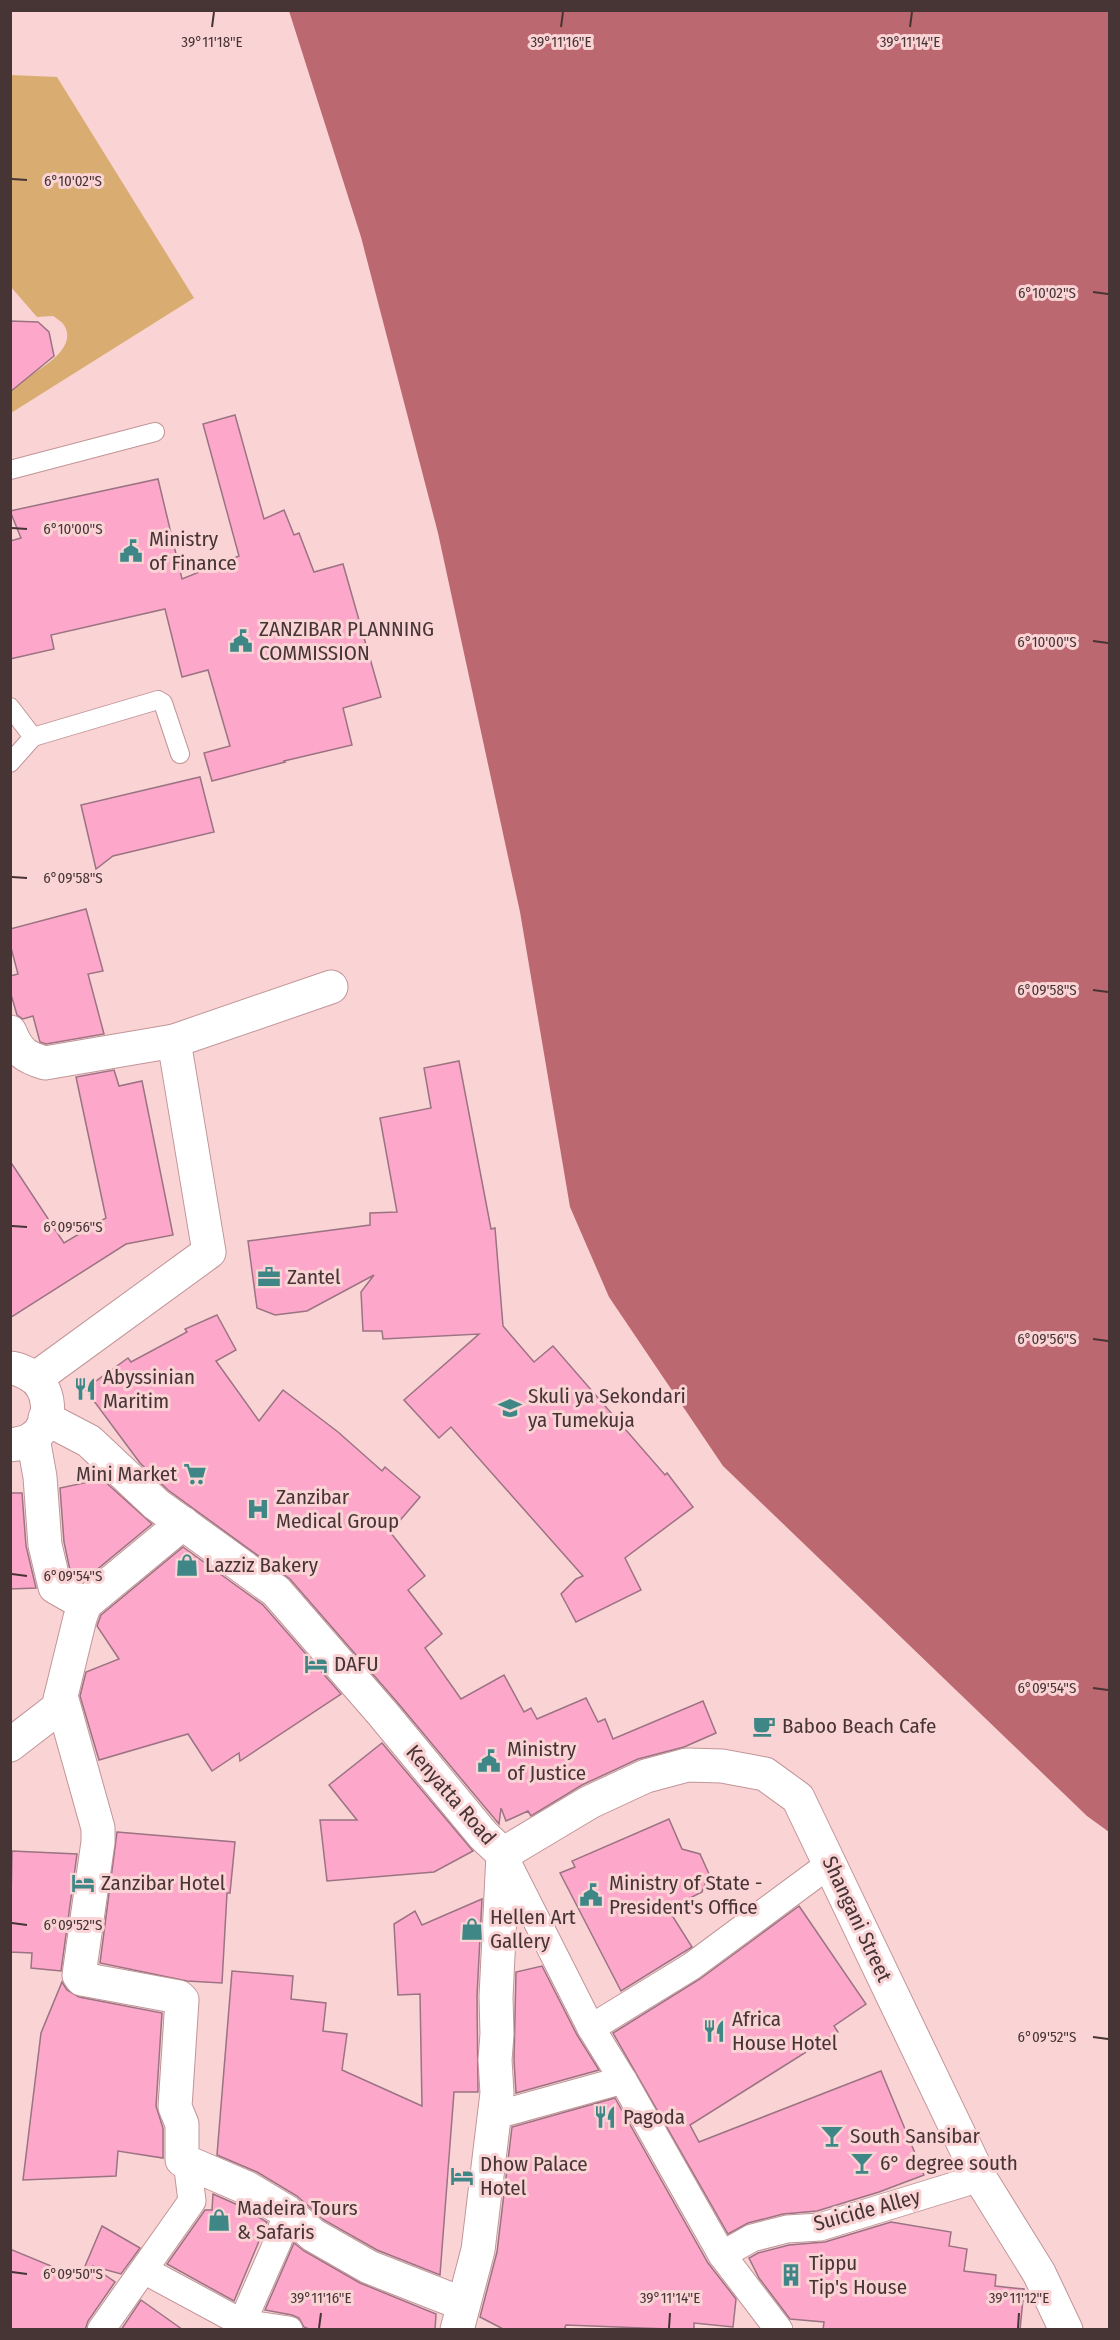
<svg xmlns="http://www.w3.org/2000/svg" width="1120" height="2340" viewBox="0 0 1120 2340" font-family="'Fira Sans Condensed',sans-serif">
<rect width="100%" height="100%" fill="#fad3d5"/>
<path fill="#d9ad72" d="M 11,75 L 57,77 L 194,298 L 11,413 L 11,387 C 27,376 81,352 64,325 C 62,322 56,318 53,316 L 37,317 L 11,287 Z"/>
<path fill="#bc6870" d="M 289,11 L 1109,11 L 1109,1832 L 1087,1816 L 723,1466 L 609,1297 L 570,1207 L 520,912 L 438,533 L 361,237 Z"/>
<g fill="#fda8ca" stroke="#9b7382" stroke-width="1.5">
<path d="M 10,321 L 38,322 L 49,332 L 54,356 L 10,392 Z"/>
<path d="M 235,415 L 264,519 L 284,510 L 294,535 L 299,533 L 314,572 L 343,564 L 381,697 L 343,708 L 352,745 L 284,761 L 285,762 L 212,781 L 204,753 L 230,746 L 208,670 L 182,677 L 165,609 L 51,635 L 54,649 L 10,659 L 10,541 L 21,538 L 10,511 L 158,479 L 182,579 L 239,556 L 203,424 Z"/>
<path d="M 200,777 L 214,832 L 113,856 L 96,869 L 81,805 Z"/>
<path d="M 86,909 L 103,971 L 88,974 L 104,1034 L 46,1044 L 40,1042 L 33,1016 L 23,1019 L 17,1015 L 10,991 L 10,976 L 18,974 L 10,944 L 10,929 Z"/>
<path d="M 459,1061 L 491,1229 L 495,1228 L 503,1326 L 534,1362 L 553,1346 L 665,1475 L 667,1473 L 693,1507 L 625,1558 L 641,1590 L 576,1622 L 561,1594 L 576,1579 L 583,1576 L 451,1427 L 439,1438 L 404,1400 L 479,1334 L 383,1339 L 382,1331 L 363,1331 L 361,1292 L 374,1275 L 307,1311 L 275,1315 L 257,1308 L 248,1241 L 370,1225 L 370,1213 L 397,1212 L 380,1118 L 431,1108 L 424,1068 Z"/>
<path d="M 114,1070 L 119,1086 L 142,1081 L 173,1235 L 126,1244 L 10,1318 L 10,1161 L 64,1243 L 106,1218 L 76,1077 Z"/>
<path d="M 217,1315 L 236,1350 L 216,1361 L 259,1421 L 283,1390 L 338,1432 L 382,1471 L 385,1467 L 420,1497 L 390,1532 L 425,1576 L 408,1590 L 442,1634 L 425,1648 L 461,1699 L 504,1675 L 524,1712 L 531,1708 L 537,1719 L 586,1698 L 598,1722 L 605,1719 L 613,1739 L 703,1701 L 716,1733 L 684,1747 L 638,1759 L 582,1785 L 531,1816 L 528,1811 L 506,1821 L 501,1808 L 499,1824 L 397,1702 L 290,1579 L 168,1490 L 140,1463 L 85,1389 L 128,1358 L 131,1362 L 187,1332 L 185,1329 Z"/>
<path d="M 102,1479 L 152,1524 L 83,1581 L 71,1575 L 64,1542 L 60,1488 Z"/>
<path d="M 10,1493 L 22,1493 L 26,1546 L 36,1588 L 10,1589 Z"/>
<path d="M 183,1547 L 263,1605 L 341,1694 L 240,1761 L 239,1753 L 212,1771 L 188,1734 L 99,1760 L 80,1696 L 86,1672 L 119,1659 L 97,1626 L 101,1615 Z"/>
<path d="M 382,1743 L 473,1851 L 434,1872 L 327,1881 L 320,1820 L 357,1820 L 329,1785 Z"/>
<path d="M 669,1819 L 682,1849 L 700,1854 L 709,1874 L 702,1892 L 668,1909 L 692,1947 L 621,1991 L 560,1873 L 575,1867 L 572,1861 Z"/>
<path d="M 117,1832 L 235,1842 L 230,1893 L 227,1893 L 222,1983 L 187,1981 L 100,1963 Z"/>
<path d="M 12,1851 L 77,1854 L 61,1971 L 31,1968 L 32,1953 L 10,1952 Z"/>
<path d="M 482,1899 L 477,1996 L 478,2092 L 454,2092 L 440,2275 L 377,2250 L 324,2220 L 297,2196 L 257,2172 L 217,2155 L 232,1971 L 293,1976 L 291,1999 L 326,2003 L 323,2031 L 347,2034 L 342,2070 L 422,2106 L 420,1994 L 398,1995 L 394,1924 L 415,1911 L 422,1925 Z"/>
<path d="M 799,1906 L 866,2004 L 834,2026 L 838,2032 L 690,2125 L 699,2142 L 881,2071 L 924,2175 L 879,2192 L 817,2211 L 783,2214 L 748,2223 L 728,2234 L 613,2033 L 700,1979 Z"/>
<path d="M 542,1966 L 577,2035 L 599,2070 L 516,2093 L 514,2060 L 516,1972 Z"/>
<path d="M 62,1982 L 67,1990 L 79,1997 L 162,2013 L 156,2106 L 163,2128 L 163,2158 L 118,2151 L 116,2176 L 23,2180 L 41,2033 Z"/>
<path d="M 615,2098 L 708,2263 L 736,2299 L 733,2327 L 694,2323 L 694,2330 L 566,2325 L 564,2330 L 505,2330 L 480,2317 L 497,2252 L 512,2127 Z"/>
<path d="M 213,2194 L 238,2205 L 267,2222 L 234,2301 L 167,2264 L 205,2210 L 212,2210 Z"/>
<path d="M 891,2222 L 951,2232 L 949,2246 L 967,2249 L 964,2271 L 996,2275 L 995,2286 L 1024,2289 L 1020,2330 L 823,2330 L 824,2322 L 790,2319 L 759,2278 L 749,2258 L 758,2253 L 789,2245 L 825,2242 Z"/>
<path d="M 102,2226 L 140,2248 L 121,2274 L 92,2266 L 115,2282 L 88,2321 L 85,2330 L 10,2330 L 10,2249 L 80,2278 Z"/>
<path d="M 294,2243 L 304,2251 L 360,2283 L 436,2314 L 435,2330 L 311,2330 L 304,2327 L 299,2318 L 292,2315 L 265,2310 Z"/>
<path d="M 141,2300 L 183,2330 L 121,2330 Z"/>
</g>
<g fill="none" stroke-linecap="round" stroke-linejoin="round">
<g stroke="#c29598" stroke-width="20">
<g id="service">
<path d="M 10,470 L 155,432"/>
<path d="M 10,707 L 33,737 L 158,700 L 163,703 L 180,754"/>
<path d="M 10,763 L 33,737"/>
</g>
</g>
<g stroke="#c29598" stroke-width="29">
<g id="pedestrian">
<path d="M 503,1854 L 591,2028 L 623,2080 L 722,2255 L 779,2330"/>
<path d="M 591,2028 L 692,1966 L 831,1863"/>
<path d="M 493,2116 L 623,2080"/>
<path d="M 722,2255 L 752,2238 L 787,2229 L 820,2227 L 980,2178"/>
<path d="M 144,2270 L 242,2323 L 289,2330"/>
<path d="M 242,2323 L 278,2241 L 287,2212"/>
<path d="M 101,2330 L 192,2201 L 188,2169 L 182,2160"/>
</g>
</g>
<g stroke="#c29598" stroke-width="35">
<g id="minor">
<path d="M 10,1032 C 18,1052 25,1057 45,1063 L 174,1041 L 209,1252 L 36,1378"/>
<path d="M 174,1041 L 331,987"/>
<path d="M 33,1438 L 40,1477 L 45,1545 L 55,1587 L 85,1604"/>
<path d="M 61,1696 L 98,1828 L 98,1842 L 79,1975 L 82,1979 L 179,1997 L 182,2000 L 175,2107 L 182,2124 L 182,2160 L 247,2188 L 287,2212 L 313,2235 L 369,2267 L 463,2304"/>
<path d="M 10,1745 L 58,1708 L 80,1618 L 85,1604 L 183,1523"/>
</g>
</g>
<g stroke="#c29598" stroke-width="35">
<g id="secondary">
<path d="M 10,1368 C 17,1368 22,1371 28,1374 C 52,1386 54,1422 33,1438 C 26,1443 18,1444 10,1445"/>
<path d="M 45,1418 L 89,1441 L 156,1504 L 276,1591 L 383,1714 L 483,1835 L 503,1854 L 496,1997 L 497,2034 L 495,2060 L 497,2093 L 478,2250 L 457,2330"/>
<path d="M 503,1854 L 590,1802 L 646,1776 L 687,1765 L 722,1766 L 765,1774 L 798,1798 L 980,2178 L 1039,2273 L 1066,2330"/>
</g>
</g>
<use href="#service" stroke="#fff" stroke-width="18"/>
<use href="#pedestrian" stroke="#fff" stroke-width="27"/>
<use href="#minor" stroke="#fff" stroke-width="33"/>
<use href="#secondary" stroke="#fff" stroke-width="33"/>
</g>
<path fill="none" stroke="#473435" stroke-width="2" d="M 212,27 L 214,12M 561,27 L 563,12M 910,27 L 912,12M 12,179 L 27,180M 1093,292 L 1108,294M 12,528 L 27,529M 1093,641 L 1108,643M 12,877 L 27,878M 1093,990 L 1108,992M 12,1226 L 27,1227M 1093,1339 L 1108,1341M 12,1574 L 27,1576M 1093,1688 L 1108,1690M 12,1923 L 27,1925M 1093,2037 L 1108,2039M 12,2272 L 27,2274M 319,2328 L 321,2313M 669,2328 L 670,2313M 1018,2328 L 1019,2313"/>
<defs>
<g id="civic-bare" transform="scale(1.8)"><path d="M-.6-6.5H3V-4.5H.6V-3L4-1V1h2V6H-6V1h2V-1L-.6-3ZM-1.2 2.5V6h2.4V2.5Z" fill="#3f8786" stroke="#fad3d5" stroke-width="2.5" paint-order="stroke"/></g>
<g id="office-bare" transform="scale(1.8)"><path d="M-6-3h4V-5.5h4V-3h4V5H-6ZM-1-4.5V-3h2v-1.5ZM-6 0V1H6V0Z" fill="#3f8786" stroke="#fad3d5" stroke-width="2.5" paint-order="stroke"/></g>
<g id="restaurant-bare" transform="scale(1.8)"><path d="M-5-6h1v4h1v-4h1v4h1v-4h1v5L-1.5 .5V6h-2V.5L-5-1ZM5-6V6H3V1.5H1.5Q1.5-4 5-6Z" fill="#3f8786" stroke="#fad3d5" stroke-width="2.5" paint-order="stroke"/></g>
<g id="school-bare" transform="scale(1.8)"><path d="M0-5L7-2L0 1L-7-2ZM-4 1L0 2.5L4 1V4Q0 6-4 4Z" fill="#3f8786" stroke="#fad3d5" stroke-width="2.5" paint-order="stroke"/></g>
<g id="supermarket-bare" transform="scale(1.8)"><path d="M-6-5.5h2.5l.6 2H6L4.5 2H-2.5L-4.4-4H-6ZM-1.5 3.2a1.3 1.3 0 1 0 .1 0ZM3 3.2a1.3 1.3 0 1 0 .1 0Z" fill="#3f8786" stroke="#fad3d5" stroke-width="2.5" paint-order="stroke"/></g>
<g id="hospital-bare" transform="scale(1.8)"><path d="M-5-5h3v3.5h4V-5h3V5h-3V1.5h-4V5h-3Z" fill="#3f8786" stroke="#fad3d5" stroke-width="2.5" paint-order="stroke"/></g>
<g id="shop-bare" transform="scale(1.8)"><path d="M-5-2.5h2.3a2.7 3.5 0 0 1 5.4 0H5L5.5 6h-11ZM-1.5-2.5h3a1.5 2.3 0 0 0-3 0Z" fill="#3f8786" stroke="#fad3d5" stroke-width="2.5" paint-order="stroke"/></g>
<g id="hotel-bare" transform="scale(1.8)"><path d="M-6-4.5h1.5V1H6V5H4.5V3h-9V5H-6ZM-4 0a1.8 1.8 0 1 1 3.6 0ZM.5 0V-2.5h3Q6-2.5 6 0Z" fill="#3f8786" stroke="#fad3d5" stroke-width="2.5" paint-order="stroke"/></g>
<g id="cafe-bare" transform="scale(1.8)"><path d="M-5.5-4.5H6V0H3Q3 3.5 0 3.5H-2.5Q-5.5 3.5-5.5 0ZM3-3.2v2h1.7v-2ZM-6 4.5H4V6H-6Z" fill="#3f8786" stroke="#fad3d5" stroke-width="2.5" paint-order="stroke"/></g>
<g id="bar-bare" transform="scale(1.8)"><path d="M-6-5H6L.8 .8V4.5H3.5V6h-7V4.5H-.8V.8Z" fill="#3f8786" stroke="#fad3d5" stroke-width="2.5" paint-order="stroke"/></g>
<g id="building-bare" transform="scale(1.8)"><path d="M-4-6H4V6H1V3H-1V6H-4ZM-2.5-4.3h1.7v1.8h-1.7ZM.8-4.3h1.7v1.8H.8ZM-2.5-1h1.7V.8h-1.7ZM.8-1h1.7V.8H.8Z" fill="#3f8786" stroke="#fad3d5" stroke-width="2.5" paint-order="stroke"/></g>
</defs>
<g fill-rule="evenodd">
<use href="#civic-bare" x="131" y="551"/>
<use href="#civic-bare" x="241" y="641"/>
<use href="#office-bare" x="269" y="1277"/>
<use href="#restaurant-bare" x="85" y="1389"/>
<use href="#school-bare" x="510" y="1408"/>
<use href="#supermarket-bare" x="195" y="1474"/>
<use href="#hospital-bare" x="258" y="1509"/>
<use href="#shop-bare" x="187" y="1565"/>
<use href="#hotel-bare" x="316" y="1664"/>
<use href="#cafe-bare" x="764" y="1726"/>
<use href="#civic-bare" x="489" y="1761"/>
<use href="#hotel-bare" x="83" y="1883"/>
<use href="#civic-bare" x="591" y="1895"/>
<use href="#shop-bare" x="472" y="1929"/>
<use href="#restaurant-bare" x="714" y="2031"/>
<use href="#restaurant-bare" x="605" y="2117"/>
<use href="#bar-bare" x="832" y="2136"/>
<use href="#bar-bare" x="862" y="2163"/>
<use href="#hotel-bare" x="462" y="2176"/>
<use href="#shop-bare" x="219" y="2220"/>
<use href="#building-bare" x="791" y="2275"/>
</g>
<g text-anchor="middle" stroke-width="6" stroke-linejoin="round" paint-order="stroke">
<g font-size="21" fill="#473435" stroke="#fad3d5" text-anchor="start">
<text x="149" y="546">Ministry<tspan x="149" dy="24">of Finance</tspan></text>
<text x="259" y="636">ZANZIBAR PLANNING<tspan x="259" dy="24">COMMISSION</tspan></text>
<text x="287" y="1284">Zantel</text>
<text x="103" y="1384">Abyssinian<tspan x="103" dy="24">Maritim</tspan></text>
<text x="528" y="1403">Skuli ya Sekondari<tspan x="528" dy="24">ya Tumekuja</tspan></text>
<text x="177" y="1481" text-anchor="end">Mini Market</text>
<text x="276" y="1504">Zanzibar<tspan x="276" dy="24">Medical Group</tspan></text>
<text x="205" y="1572">Lazziz Bakery</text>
<text x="334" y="1671">DAFU</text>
<text x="782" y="1733">Baboo Beach Cafe</text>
<text x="507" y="1756">Ministry<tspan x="507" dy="24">of Justice</tspan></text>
<text x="101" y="1890">Zanzibar Hotel</text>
<text x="609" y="1890">Ministry of State -<tspan x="609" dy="24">President's Office</tspan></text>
<text x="490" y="1924">Hellen Art<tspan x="490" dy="24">Gallery</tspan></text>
<text x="732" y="2026">Africa<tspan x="732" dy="24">House Hotel</tspan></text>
<text x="623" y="2124">Pagoda</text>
<text x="850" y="2143">South Sansibar</text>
<text x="880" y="2170">6° degree south</text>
<text x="480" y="2171">Dhow Palace<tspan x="480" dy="24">Hotel</tspan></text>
<text x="237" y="2215">Madeira Tours<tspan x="237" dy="24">&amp; Safaris</tspan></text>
<text x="809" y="2270">Tippu<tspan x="809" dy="24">Tip's House</tspan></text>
</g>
<g font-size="21" fill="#473435" stroke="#fad3d5">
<text transform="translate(451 1795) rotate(49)" y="7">Kenyatta Road</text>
<text transform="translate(857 1919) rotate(65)" y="7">Shangani Street</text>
<text transform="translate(867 2210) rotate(-15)" y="7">Suicide Alley</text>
</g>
</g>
<g font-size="15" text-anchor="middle" fill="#473435" stroke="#fad3d5" stroke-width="6" stroke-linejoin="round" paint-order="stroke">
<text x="212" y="47">39°11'18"E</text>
<text x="561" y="47">39°11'16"E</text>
<text x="910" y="47">39°11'14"E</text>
<text x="73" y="186">6°10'02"S</text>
<text x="1047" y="298">6°10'02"S</text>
<text x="73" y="534">6°10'00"S</text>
<text x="1047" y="647">6°10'00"S</text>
<text x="73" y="883">6°09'58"S</text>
<text x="1047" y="995">6°09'58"S</text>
<text x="73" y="1232">6°09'56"S</text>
<text x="1047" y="1344">6°09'56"S</text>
<text x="73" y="1581">6°09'54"S</text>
<text x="1047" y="1693">6°09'54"S</text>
<text x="73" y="1930">6°09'52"S</text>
<text x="1047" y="2042">6°09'52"S</text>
<text x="73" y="2279">6°09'50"S</text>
<text x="321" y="2303">39°11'16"E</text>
<text x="670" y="2303">39°11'14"E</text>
<text x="1019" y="2303">39°11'12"E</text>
</g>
<rect width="1120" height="2340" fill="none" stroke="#473435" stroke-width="24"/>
</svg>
